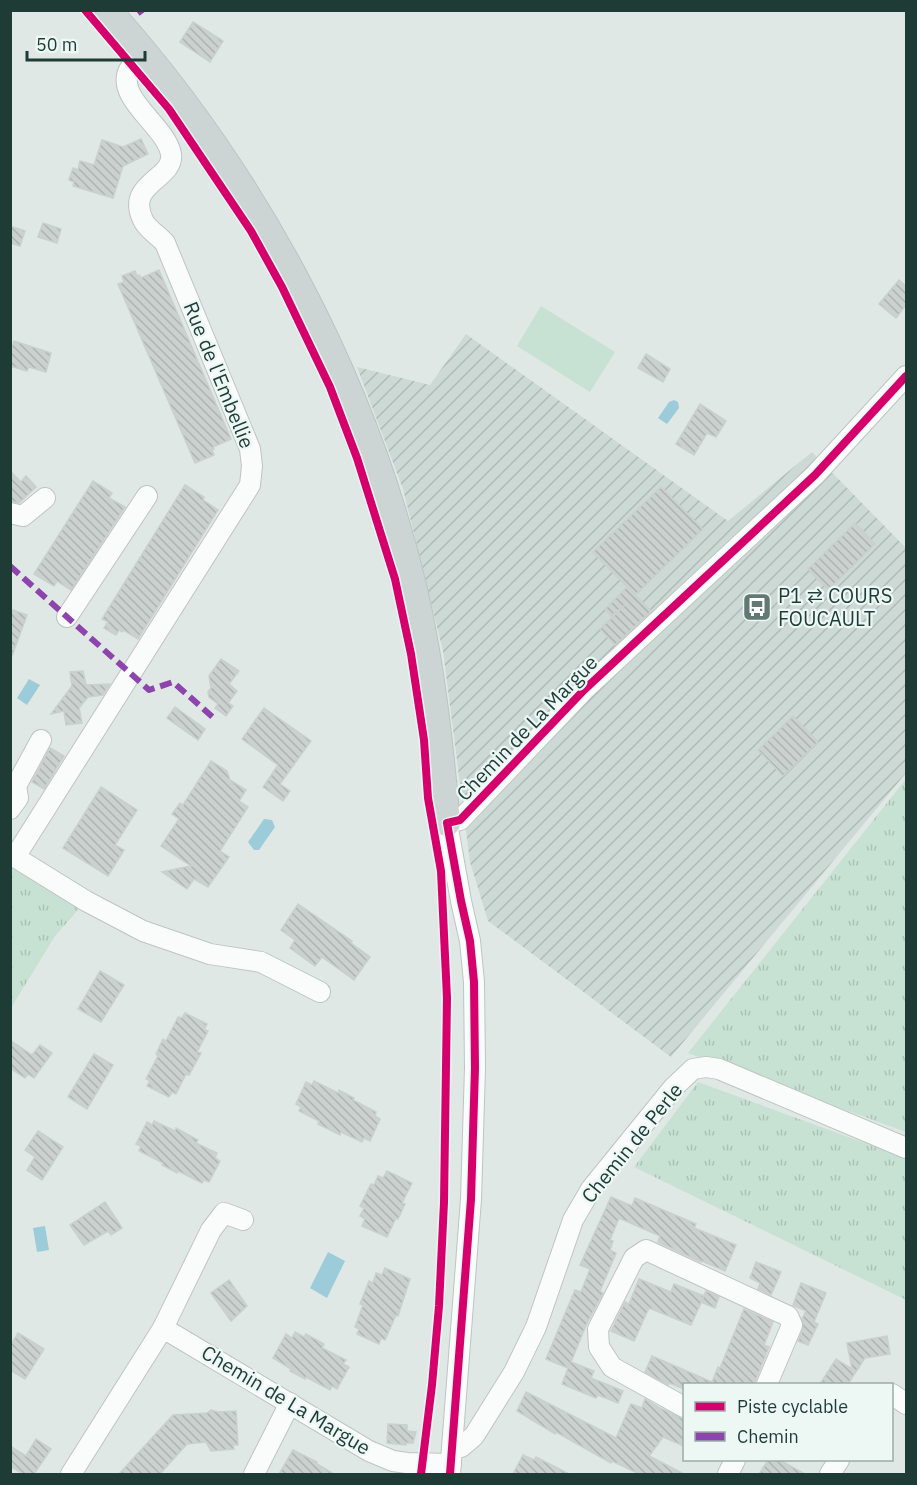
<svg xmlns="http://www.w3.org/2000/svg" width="917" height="1485" viewBox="0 0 917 1485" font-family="'IBM Plex Sans',sans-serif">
<defs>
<pattern id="industrial-furrows" width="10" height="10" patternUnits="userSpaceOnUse" patternTransform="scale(1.5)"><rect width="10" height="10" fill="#cdd9d5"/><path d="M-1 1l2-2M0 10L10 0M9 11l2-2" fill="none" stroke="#b0bbb7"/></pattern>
<pattern id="grass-tufts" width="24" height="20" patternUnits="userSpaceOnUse" patternTransform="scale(1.5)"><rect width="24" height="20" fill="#c7e2d2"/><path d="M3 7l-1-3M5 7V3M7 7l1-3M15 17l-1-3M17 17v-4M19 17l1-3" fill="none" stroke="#aac3b5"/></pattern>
<pattern id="building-back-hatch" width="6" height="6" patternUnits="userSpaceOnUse" patternTransform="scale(1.5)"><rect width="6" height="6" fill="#cad1cf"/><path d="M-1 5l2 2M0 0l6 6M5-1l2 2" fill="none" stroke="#adb4b2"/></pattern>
</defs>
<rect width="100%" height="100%" fill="#e0e8e5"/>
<path fill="url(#industrial-furrows)" d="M 466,334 L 728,521 L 812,452 L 906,548 L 906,773 L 671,1057 L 488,921 L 470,862 L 443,651 L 403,489 L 357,367 L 430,385 Z"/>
<g fill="url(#grass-tufts)">
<path d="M 906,779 L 906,1132 L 688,1053 Z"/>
<path d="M 11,854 L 86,901 L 55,936 L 11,1008 Z"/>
<path d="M 698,1082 L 906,1158 L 906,1300 L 634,1167 Z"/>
</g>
<path fill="#c7e2d2" d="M 541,306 L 615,352 L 590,392 L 517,346 Z"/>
<g fill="#9cccda">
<path d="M 674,400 L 678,402 L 679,408 L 667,424 L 658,418 L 669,402 Z"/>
<path d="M 29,679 L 40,685 L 27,705 L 17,698 Z"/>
<path d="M 264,819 L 272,820 L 275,827 L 259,850 L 254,850 L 248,842 Z"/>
<path d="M 45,1226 L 49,1250 L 37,1252 L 33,1228 Z"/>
<path d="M 328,1252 L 345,1261 L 327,1298 L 310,1288 Z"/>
</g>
<g fill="url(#building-back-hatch)" stroke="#c9d0ce" stroke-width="1.5">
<path d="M 193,22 L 223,41 L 210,62 L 180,42 Z"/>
<path d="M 141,139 L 148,154 L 123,166 L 113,198 L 73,186 L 74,182 L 69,180 L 73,168 L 78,170 L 80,161 L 94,165 L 102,140 L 123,147 Z"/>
<path d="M 43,223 L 61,229 L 57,243 L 38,237 Z"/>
<path d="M 10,226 L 25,231 L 20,246 L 10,243 Z"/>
<path d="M 159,270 L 231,439 L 213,447 L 214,449 L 212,450 L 214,455 L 195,463 L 118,284 L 124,282 L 122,276 L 135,271 L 137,276 L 139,275 L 141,278 Z"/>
<path d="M 899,280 L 906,286 L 906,305 L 896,318 L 879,304 Z"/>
<path d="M 14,341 L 51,353 L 46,372 L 29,367 L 27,371 L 10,366 L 10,352 Z"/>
<path d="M 646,354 L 670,369 L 663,382 L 638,368 Z"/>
<path d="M 700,404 L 726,421 L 716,437 L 707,433 L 694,455 L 676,444 Z"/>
<path d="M 10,471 L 21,482 L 26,476 L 36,487 L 19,503 L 10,501 Z"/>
<path d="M 93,481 L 112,493 L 109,498 L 125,507 L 71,590 L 57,581 L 54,586 L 34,574 Z"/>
<path d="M 185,485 L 204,497 L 203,500 L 218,510 L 138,639 L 123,630 L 122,632 L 119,630 L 116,635 L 104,628 L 108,622 L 102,619 Z"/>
<path d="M 661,487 L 703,529 L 635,595 L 651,611 L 615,645 L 600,629 L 625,605 L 611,616 L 605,609 L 627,587 L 593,552 Z"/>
<path d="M 855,523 L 875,544 L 828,590 L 808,569 Z"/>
<path d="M 10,609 L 27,615 L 12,656 L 10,656 Z"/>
<path d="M 221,659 L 239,671 L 229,684 L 237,691 L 228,703 L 233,706 L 226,716 L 215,708 L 218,704 L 209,697 L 208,692 L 211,688 L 209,676 Z"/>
<path d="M 83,671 L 86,685 L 110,684 L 103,695 L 88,697 L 79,708 L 82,723 L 66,725 L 64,711 L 51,714 L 72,686 L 70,672 Z"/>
<path d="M 175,707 L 205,729 L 198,740 L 167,718 Z"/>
<path d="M 264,708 L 311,741 L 280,784 L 290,791 L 283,801 L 263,787 L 278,765 L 242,739 Z"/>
<path d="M 793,716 L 818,742 L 783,776 L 758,750 Z"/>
<path d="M 50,748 L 64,756 L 44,789 L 32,782 Z"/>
<path d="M 211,761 L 227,771 L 230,780 L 246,790 L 239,801 L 248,807 L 220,851 L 229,857 L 208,887 L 194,879 L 187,889 L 162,872 L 191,866 L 161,846 L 179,819 L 172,814 L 180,803 L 183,805 Z"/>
<path d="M 101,787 L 137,810 L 115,845 L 124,850 L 108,876 L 63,848 Z"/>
<path d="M 298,904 L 352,941 L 351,943 L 370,957 L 354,980 L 322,957 L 315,966 L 290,948 L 295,940 L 281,930 Z"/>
<path d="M 100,971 L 124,985 L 101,1022 L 78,1009 Z"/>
<path d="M 185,1013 L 207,1024 L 204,1029 L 208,1031 L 197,1052 L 201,1053 L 189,1075 L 186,1074 L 176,1094 L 172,1092 L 169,1097 L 147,1086 L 150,1081 L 146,1079 L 158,1056 L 156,1054 L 163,1039 L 166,1041 L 178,1017 L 182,1018 Z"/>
<path d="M 10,1040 L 32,1055 L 40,1045 L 52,1053 L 34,1078 L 28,1074 L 25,1078 L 10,1068 Z"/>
<path d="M 94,1054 L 113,1065 L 87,1109 L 68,1097 Z"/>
<path d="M 314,1081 L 338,1093 L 339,1090 L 354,1098 L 353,1100 L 376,1112 L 375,1116 L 380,1119 L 370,1141 L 364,1138 L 362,1142 L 341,1132 L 340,1135 L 318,1124 L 319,1121 L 299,1111 L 301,1107 L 296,1104 L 306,1082 L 312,1085 Z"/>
<path d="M 154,1121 L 175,1131 L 176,1128 L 198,1140 L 196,1143 L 217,1153 L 215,1158 L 220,1161 L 209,1182 L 204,1180 L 202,1183 L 178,1171 L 177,1173 L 162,1165 L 163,1163 L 139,1151 L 141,1146 L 136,1144 L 147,1122 L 152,1125 Z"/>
<path d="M 38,1131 L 63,1147 L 42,1180 L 27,1170 L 35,1157 L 25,1150 Z"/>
<path d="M 387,1171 L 412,1183 L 402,1203 L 405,1204 L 398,1219 L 396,1218 L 387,1237 L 362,1226 L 365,1219 L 360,1216 L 364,1208 L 360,1206 L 371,1184 L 374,1185 L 378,1176 L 383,1178 Z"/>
<path d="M 611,1197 L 632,1206 L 635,1198 L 696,1224 L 694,1228 L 736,1245 L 725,1271 L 702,1261 L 701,1262 L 658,1242 L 660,1236 L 619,1218 L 610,1240 L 613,1241 L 610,1250 L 616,1253 L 600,1291 L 603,1293 L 587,1323 L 571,1362 L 594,1371 L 591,1378 L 623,1391 L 618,1403 L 598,1395 L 596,1398 L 562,1384 L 568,1368 L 546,1359 L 575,1290 L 581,1292 L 590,1269 L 580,1265 Z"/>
<path d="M 105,1202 L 122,1228 L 111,1235 L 108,1231 L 84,1245 L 70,1225 Z"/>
<path d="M 756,1262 L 781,1272 L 771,1295 L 758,1289 L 760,1283 L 750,1278 Z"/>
<path d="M 385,1268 L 410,1279 L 398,1316 L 396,1315 L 385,1340 L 381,1338 L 379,1344 L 357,1334 L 359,1329 L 355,1327 L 363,1305 L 360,1304 L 369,1281 L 373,1283 L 376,1273 L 382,1275 Z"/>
<path d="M 639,1279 L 671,1292 L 674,1284 L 704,1296 L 691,1325 L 649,1308 L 634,1341 L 611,1331 L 625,1302 L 629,1304 Z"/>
<path d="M 229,1280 L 247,1306 L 231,1321 L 211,1293 Z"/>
<path d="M 801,1283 L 826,1293 L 814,1322 L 818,1324 L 808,1345 L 798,1341 L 803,1329 L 802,1319 L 806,1311 L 793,1305 Z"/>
<path d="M 706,1291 L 719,1297 L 715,1308 L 701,1302 Z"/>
<path d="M 744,1309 L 773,1322 L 764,1345 L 769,1347 L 754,1384 L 684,1384 L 684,1389 L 669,1383 L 668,1385 L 645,1372 L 652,1356 L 712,1382 L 718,1367 L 720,1368 Z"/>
<path d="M 295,1332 L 304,1337 L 306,1334 L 324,1344 L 322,1348 L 346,1360 L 343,1364 L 349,1367 L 337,1389 L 332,1386 L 330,1390 L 306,1377 L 305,1379 L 290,1371 L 291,1369 L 273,1358 L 286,1334 L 292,1338 Z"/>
<path d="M 18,1333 L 44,1349 L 25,1379 L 10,1370 L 10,1346 Z"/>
<path d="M 887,1336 L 890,1354 L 865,1358 L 848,1384 L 820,1384 L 836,1359 L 852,1369 L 847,1343 Z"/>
<path d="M 526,1392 L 616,1438 L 631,1404 L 642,1408 L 645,1399 L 658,1407 L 684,1419 L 684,1446 L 663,1437 L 649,1456 L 684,1474 L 639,1474 L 612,1461 L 611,1463 L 556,1432 L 555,1434 L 517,1411 Z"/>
<path d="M 211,1410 L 218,1412 L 236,1411 L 238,1445 L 233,1445 L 234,1449 L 211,1451 L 206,1442 L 187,1444 L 160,1474 L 119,1474 L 173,1415 L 207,1413 Z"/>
<path d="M 388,1424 L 407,1425 L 407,1431 L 416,1432 L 413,1443 L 406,1443 L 406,1445 L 387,1443 Z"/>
<path d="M 36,1439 L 51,1449 L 34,1474 L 23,1474 L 10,1466 L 10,1446 L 26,1456 Z"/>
<path d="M 293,1450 L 317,1462 L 317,1464 L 334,1474 L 279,1474 Z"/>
<path d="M 523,1455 L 534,1460 L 536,1457 L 569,1474 L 513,1474 Z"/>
<path d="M 768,1460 L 780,1460 L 805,1474 L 759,1474 Z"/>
</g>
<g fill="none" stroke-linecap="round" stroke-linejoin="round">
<g stroke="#bdc5c2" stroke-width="22">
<g id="minor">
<path d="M 10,513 L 23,516 L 45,498"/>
<path d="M 67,617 L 147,496"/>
<path d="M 10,809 L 18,798 L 16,786 L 41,740"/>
<path d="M 10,854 L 86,901 L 143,931 L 210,954 L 261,962 L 320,992"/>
<path d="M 15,857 L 250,485 L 252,466 L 250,449 L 165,243 C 159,236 146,228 143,220 C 125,183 175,179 171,154 C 166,126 115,98 129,70 C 132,64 141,58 146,53"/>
<path d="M 163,1328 L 211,1230 L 224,1213 L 243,1220"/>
<path d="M 892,1394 L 906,1404"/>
<path d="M 684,1407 L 612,1367 L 599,1347 L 598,1329 L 634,1258 L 646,1250 L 788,1316 L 792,1325 L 767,1384"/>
<path d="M 453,1448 L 461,1447 L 474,1436 L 514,1372 L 536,1327 L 573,1220 L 591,1189 L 673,1088 L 693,1069 L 706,1067 L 719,1069 L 906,1148"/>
<path d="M 71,1474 L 163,1328 L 369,1451 L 393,1461 L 407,1463 L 451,1464"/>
<path d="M 254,1474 L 290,1403"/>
<path d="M 450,1474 L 471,1199 L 475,1068 L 474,982 L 470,941 L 461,901 L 447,823 L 460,820 L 584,690 L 815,475 L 906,376"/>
<path d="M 728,1474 L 735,1460"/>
<path d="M 830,1474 L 839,1460"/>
</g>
</g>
<g stroke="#bac5c2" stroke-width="28">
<path id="major" d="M 108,10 C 255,174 365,380 415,594 C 432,670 440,746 447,823"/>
</g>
<use href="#minor" stroke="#fafcfb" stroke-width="20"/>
<use href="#major" stroke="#ccd5d3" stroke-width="26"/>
<g stroke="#8e44ad" stroke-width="6" stroke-dasharray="12 6" stroke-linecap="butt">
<path d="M 139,10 L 142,14"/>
<path d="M 10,566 L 149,690 L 173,682 L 216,720"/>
</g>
<g stroke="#edf7f3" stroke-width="11">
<g id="cycleway">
<path d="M 85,10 L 169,109 L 251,231 L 282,287 L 330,387 L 357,458 L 395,579 L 411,654 L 424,740 L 428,798 L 441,871 L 447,998 L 444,1202 L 439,1306 L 432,1385 L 421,1474"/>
<path d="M 450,1474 L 471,1199 L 475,1068 L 474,982 L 470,941 L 461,901 L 447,823 L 460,820 L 584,690 L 815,475 L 906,376"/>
</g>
</g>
<use href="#cycleway" stroke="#d6006c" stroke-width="8"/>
</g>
<defs>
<g id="bus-square" transform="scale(1.5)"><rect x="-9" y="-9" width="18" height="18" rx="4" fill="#627873" stroke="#edf7f3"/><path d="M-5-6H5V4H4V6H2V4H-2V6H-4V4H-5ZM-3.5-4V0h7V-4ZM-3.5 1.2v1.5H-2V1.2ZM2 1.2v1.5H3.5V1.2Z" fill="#fff"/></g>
</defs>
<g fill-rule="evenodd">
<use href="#bus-square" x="757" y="607"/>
</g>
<g text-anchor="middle" stroke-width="4.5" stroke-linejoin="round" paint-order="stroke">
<g font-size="20" fill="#1e3b36" stroke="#edf7f3">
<text transform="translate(219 375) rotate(68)" y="7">Rue de l'Embellie</text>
<text transform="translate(527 728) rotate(-46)" y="7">Chemin de La Margue</text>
<text transform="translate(632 1143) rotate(-51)" y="7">Chemin de Perle</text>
<text transform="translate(286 1400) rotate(31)" y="7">Chemin de La Margue</text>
</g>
<g font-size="20" fill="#1e3b36" stroke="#edf7f3" text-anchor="start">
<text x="778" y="603">P1 ⇄ COURS<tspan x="778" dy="23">FOUCAULT</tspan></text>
</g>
</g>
<rect width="917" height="1485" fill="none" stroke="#1e3b36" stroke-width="24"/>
<rect x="683" y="1383" width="210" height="78" fill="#edf7f3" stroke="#9aaca7" stroke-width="1.5"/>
<rect x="695" y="1402" width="30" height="9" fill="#d6006c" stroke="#9aaca7" stroke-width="1.5"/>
<text x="737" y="1413" font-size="18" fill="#1e3b36">Piste cyclable</text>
<rect x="695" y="1432" width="30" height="9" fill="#8e44ad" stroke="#9aaca7" stroke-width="1.5"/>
<text x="737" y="1443" font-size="18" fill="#1e3b36">Chemin</text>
<path d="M27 51v9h118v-9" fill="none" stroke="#1e3b36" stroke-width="3"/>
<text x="36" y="51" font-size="18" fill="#1e3b36" stroke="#edf7f3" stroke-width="4.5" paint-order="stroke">50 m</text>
</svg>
